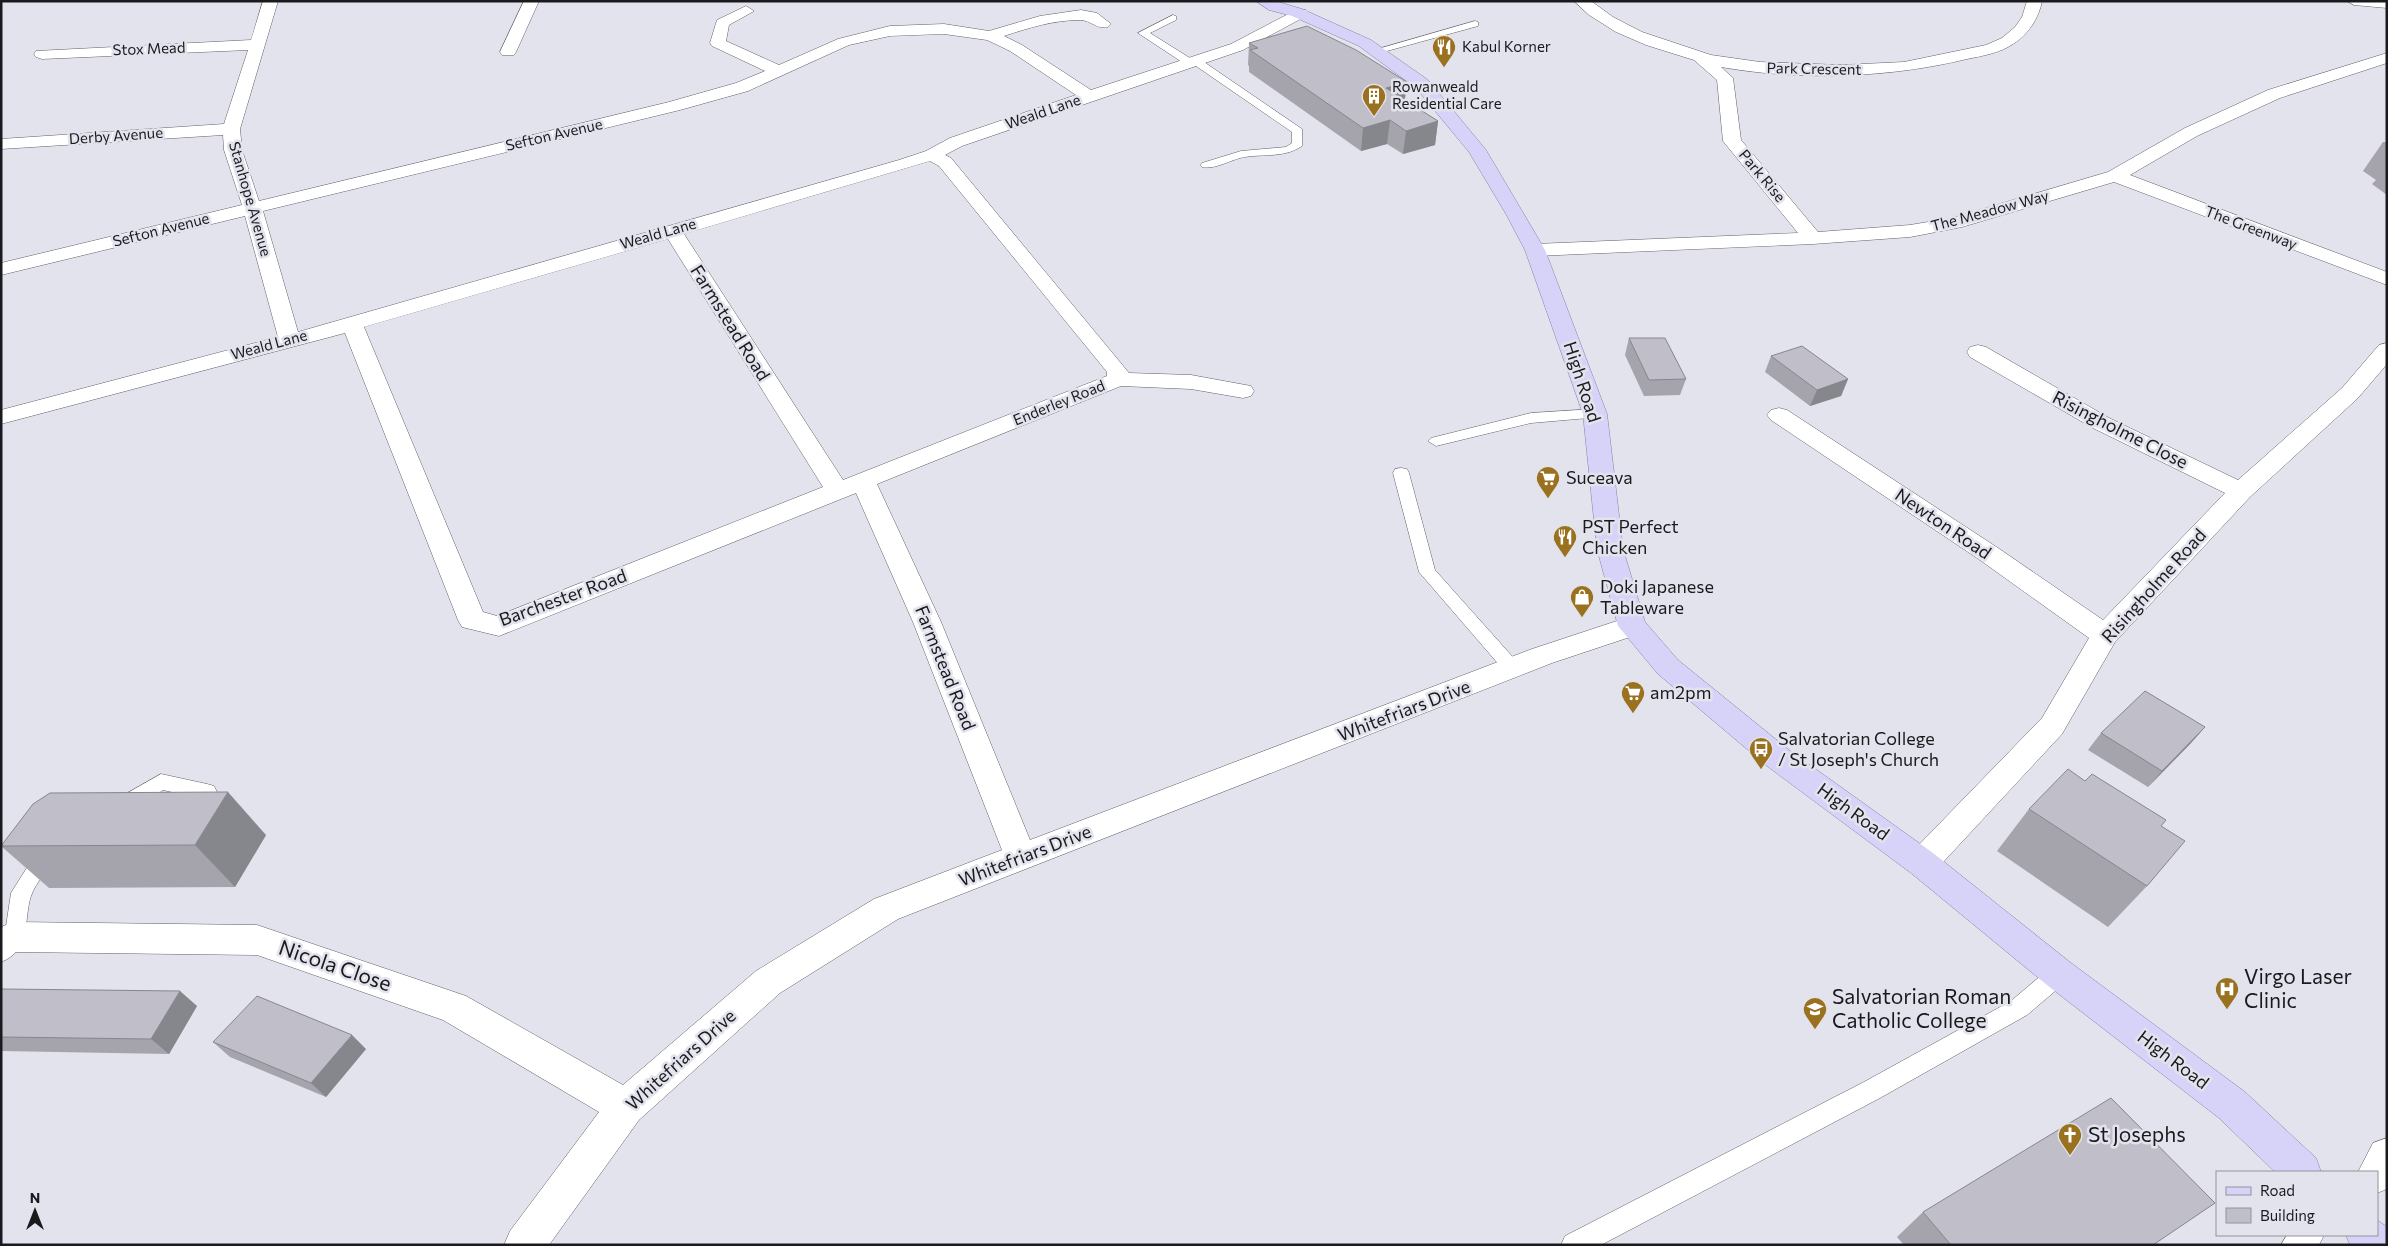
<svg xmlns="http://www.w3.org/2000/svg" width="2388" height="1246" viewBox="0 0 2388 1246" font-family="Commissioner,sans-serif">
<rect width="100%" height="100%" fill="#e3e3ed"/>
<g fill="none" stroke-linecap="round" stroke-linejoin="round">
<g stroke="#616069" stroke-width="1">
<g id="service">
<path d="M 1173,15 L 1176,16 L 1176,20 L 1150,33 L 1193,60 L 1201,60 L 1302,129 L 1302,146 C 1283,159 1261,153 1240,158 C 1229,161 1213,170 1202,167 L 1200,165 L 1202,163 L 1241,151 L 1286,147 L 1292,143 L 1292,132 L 1196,66 L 1188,66 L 1138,33 Z"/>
<path d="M 1475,21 L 1478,22 L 1478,26 L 1376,54 L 1371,51 Z"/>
<path d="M 1595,409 L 1600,411 L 1602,414 L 1600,417 L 1531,423 L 1436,446 L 1428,441 L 1431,438 L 1531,413 Z"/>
<path d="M 1401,468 L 1407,469 L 1409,473 L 1435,570 L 1519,664 L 1522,669 L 1519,674 L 1513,676 L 1507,674 L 1419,572 L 1393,473 L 1395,469 Z"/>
<path d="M 161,774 L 207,784 L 214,786 L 217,792 L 214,798 L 207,800 L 163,790 C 150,799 132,816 117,811 L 114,805 L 117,799 Z"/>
<path d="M 45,847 L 52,850 L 55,856 C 49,869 36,882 31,896 C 23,921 32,950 1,962 L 1,937 L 5,933 L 11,893 L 38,850 Z"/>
<path d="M 2059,964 L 2067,967 L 2070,974 L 2067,981 L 2027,1015 L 1880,1098 L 1601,1245 L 1561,1245 L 1565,1236 L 1864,1082 L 2011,1001 L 2051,967 Z"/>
<path d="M 2287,1235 L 2324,1235 L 2319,1245 L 2281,1245 Z"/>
</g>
</g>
<g stroke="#616069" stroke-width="1">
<g id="minor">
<path d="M 263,1 L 278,1 L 240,129 L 242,150 L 259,201 L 669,102 L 736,83 L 765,71 L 712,46 L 710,43 L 717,20 L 746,6 L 754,11 L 729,25 L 726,41 L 779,65 L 838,39 L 890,26 L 944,24 L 989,31 L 1040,16 L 1081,10 L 1097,13 L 1111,24 L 1108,27 C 1097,30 1091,20 1080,20 C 1054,20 1028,28 1004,36 L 1022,45 L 1091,90 L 1231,44 L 1296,10 L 1306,10 L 1309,13 L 1306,16 L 1243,50 L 962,146 L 945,155 L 951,158 L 1129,373 L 1191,375 L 1251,386 L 1254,391 L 1251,396 L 1243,398 L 1191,389 L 1121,386 L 877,484 L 941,622 L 1030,840 L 1532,649 L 1632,616 L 1642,619 L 1646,626 L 1642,633 L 1552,663 L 898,919 L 780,993 L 639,1120 L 549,1245 L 504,1245 L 510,1231 L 599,1112 L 443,1020 L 257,955 L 15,952 L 3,948 L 1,930 L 3,926 L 15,922 L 257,925 L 466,996 L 623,1085 L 756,971 L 874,899 L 1002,850 L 913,622 L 856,493 L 499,636 L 462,627 L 458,620 L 345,333 L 1,424 L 1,410 L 278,337 L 245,216 L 1,275 L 1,263 L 242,205 L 224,150 L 223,135 L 1,149 L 1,139 L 224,124 L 248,50 L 42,59 L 36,57 L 34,54 L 36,51 L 251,40 ZM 944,34 L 987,40 L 1010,51 L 1076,95 L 950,138 L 926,151 L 899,160 L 298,332 L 263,211 L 680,110 L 748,91 L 849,45 L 890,36 ZM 930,161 L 939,166 L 1107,372 L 1107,376 L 843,480 L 684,234 ZM 668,239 L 823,487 L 497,616 L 483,612 L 364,327 Z"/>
<path d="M 524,1 L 539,1 L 516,52 L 514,55 L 502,55 L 500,52 Z"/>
<path d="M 1574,1 L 1591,1 L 1613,17 L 1642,32 L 1711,55 L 1760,62 L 1841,65 L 1904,62 L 1986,45 L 2002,38 L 2015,27 L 2022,17 L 2027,1 L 2042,1 C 2039,18 2028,35 2013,44 C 2000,53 1982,56 1967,59 C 1889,78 1800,81 1721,67 L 1733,78 L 1741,140 L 1818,232 L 1910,225 L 1952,218 L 2108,172 L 2185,128 L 2268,90 L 2387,53 L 2387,63 L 2280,98 L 2197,136 L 2130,175 L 2387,272 L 2387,285 L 2114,182 L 1962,227 L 1910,237 L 1813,244 L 1535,256 L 1528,254 L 1525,250 L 1528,246 L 1535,244 L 1798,233 L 1723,141 L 1717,80 L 1694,60 L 1646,45 L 1616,32 L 1589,15 Z"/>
<path d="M 2387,343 L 2387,364 L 2358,398 L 2250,497 L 2115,642 L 2062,734 L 1933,873 L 1922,877 L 1911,873 L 1906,863 L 1911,853 L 2042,718 L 2089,638 L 1980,560 L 1771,420 L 1767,415 L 1771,410 L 1779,408 L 1787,410 L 1998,548 L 2103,620 L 2225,493 L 2093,428 L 1970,357 L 1967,352 L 1970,347 L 1978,345 L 1986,347 L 2109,418 L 2238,480 L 2342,388 L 2379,345 Z"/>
<path d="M 2387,1138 L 2387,1189 L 2377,1193 L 2377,1172 L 2358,1172 L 2373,1143 Z"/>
</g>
</g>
<g stroke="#616069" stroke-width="1">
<path id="tertiary" d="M 2347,1 L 2387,1 L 2387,8 L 2354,5 Z"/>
</g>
<g stroke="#847fa8" stroke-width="1">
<g id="primary">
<path d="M 1256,1 L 1275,1 L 1302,9 L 1371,40 L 1428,80 L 1486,150 L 1545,250 L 1607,414 L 1623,549 L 1645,622 L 1678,660 L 1789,750 L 1933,853 L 2071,963 L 2245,1092 L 2316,1158 L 2321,1172 L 2275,1172 L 2219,1118 L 2047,985 L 1911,873 L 1767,766 L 1658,674 L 1618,626 L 1597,549 L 1583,414 L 1525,250 L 1506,214 L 1469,152 L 1416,88 L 1359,46 L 1292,16 L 1269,10 Z"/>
<path d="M 2377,1220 L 2387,1227 L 2387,1245 L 2350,1245 L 2346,1235 L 2377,1235 Z"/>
</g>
</g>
<use href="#service" fill="#fff" fill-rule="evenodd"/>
<use href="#minor" fill="#fff" fill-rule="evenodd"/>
<use href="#tertiary" fill="#fff" fill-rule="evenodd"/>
<use href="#primary" fill="#d7d3f8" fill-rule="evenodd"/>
</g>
<g fill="#a5a4ad">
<path d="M 1249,43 L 1407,82 L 1405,100 L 1438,121 L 1435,145 L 1403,154 L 1387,144 L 1361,151 L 1249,72 L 1249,66 L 1248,65 Z"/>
<path d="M 2383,142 L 2387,142 L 2387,195 L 2372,184 L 2376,180 L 2363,171 Z"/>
<path d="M 1629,338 L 1686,379 L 1680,395 L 1644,396 L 1625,355 Z"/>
<path d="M 1771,356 L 1848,379 L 1841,396 L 1810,406 L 1765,372 Z"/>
<path d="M 2205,727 L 2191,743 L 2148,787 L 2088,750 L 2101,733 Z"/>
<path d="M 2085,781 L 2161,826 L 2147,886 L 2108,927 L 1997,851 L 2029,809 Z"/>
<path d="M 266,835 L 235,887 L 49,888 L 1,846 Z"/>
<path d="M 1,989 L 197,1006 L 169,1054 L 1,1051 Z"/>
<path d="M 213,1042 L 366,1049 L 326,1097 L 230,1057 Z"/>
<path d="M 1923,1212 L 2153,1245 L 1904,1245 L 1897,1237 Z"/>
</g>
<g fill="#86868d">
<path d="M 1407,82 L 1404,105 L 1386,88 Z"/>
<path d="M 1390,120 L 1387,144 L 1361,151 L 1363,128 Z"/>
<path d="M 1438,121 L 1435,145 L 1403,154 L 1406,131 Z"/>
<path d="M 1848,379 L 1841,396 L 1810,406 L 1817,390 Z"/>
<path d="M 2205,727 L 2191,743 L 2148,787 L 2162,771 Z"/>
<path d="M 228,792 L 266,835 L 235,887 L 195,845 Z"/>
<path d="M 180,991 L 197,1006 L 169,1054 L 151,1039 Z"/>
<path d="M 352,1035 L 366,1049 L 326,1097 L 311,1083 Z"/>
</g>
<g fill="#c0bfc9" stroke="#86868d">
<path d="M 1307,26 L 1356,50 L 1407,82 L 1386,88 L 1438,121 L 1406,131 L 1390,120 L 1363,128 L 1250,50 L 1258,48 L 1249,43 Z"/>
<path d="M 1629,338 L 1665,338 L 1686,379 L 1649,380 Z"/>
<path d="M 1802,346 L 1848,379 L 1817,390 L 1771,356 Z"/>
<path d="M 2145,691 L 2205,727 L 2162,771 L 2101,733 Z"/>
<path d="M 2068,769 L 2085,781 L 2092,774 L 2166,820 L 2161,826 L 2185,841 L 2147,886 L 2029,809 Z"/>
<path d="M 228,792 L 195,845 L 1,846 L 33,804 L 50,793 Z"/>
<path d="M 1,989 L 180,991 L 151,1039 L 1,1037 Z"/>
<path d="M 257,996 L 352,1035 L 311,1083 L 213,1042 Z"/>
<path d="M 2111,1098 L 2215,1203 L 2153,1245 L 1951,1245 L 1923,1212 Z"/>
</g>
<defs>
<g id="restaurant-pin" transform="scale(1.25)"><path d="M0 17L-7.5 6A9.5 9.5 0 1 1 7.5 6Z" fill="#9a711e" stroke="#e3e3ed"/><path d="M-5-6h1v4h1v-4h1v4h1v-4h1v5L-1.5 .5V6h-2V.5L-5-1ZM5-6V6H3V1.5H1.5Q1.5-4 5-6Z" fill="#fff"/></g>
<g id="building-pin" transform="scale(1.25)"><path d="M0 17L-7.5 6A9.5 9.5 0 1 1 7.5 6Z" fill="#9a711e" stroke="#e3e3ed"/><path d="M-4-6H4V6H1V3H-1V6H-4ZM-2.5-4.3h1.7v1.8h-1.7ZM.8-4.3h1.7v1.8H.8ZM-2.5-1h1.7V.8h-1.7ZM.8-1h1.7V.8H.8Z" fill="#fff"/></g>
<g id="supermarket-pin" transform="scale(1.25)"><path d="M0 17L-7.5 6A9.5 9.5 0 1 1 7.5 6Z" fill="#9a711e" stroke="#e3e3ed"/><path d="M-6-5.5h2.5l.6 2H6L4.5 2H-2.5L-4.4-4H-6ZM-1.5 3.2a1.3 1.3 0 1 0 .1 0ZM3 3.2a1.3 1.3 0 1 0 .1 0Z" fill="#fff"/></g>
<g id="shop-pin" transform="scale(1.25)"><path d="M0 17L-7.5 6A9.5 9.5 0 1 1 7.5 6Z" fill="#9a711e" stroke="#e3e3ed"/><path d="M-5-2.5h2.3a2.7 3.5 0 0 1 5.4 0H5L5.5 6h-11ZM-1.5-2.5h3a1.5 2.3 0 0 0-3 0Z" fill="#fff"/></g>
<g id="bus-pin" transform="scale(1.25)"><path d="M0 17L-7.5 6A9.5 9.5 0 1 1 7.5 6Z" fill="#9a711e" stroke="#e3e3ed"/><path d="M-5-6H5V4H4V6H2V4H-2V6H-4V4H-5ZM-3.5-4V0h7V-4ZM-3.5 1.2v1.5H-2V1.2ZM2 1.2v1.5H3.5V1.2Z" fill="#fff"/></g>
<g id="hospital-pin" transform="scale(1.25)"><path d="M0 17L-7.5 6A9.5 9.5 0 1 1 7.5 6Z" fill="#9a711e" stroke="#e3e3ed"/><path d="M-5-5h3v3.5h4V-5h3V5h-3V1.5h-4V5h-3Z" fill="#fff"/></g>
<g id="school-pin" transform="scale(1.25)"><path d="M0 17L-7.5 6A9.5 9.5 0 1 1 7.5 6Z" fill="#9a711e" stroke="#e3e3ed"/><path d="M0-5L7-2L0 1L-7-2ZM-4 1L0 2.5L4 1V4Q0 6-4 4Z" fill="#fff"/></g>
<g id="church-pin" transform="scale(1.25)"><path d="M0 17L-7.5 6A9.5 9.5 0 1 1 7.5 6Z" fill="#9a711e" stroke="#e3e3ed"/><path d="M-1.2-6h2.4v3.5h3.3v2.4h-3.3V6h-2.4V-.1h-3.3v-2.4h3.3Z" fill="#fff"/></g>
</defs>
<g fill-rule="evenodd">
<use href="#restaurant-pin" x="1444" y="47"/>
<use href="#building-pin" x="1374" y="96"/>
<use href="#supermarket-pin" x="1548" y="478"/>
<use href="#restaurant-pin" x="1565" y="537"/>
<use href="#shop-pin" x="1582" y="597"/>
<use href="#supermarket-pin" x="1633" y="693"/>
<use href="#bus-pin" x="1761" y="749"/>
<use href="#hospital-pin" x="2227" y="989"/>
<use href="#school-pin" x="1815" y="1009"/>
<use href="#church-pin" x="2070" y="1135"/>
</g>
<g text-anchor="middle" stroke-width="5" stroke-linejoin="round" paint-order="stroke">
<g font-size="15" fill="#1a1a1e" stroke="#e3e3ed" text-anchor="start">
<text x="1462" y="52">Kabul Korner</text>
<text x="1392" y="92">Rowanweald<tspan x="1392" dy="17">Residential Care</tspan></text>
</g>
<g font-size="15" fill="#1a1a1e" stroke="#e3e3ed">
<text transform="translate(149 49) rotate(-2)" y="5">Stox Mead</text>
<text transform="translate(1814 69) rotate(1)" y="5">Park Crescent</text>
<text transform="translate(1043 112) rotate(-19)" y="5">Weald Lane</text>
<text transform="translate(554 135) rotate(-13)" y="5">Sefton Avenue</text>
<text transform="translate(116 136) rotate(-4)" y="5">Derby Avenue</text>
<text transform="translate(1762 176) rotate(50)" y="5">Park Rise</text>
<text transform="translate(250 199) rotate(74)" y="5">Stanhope Avenue</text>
<text transform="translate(1990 211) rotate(-15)" y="5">The Meadow Way</text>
<text transform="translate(2251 228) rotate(21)" y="5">The Greenway</text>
<text transform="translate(161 230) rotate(-14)" y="5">Sefton Avenue</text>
<text transform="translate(658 234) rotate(-16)" y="5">Weald Lane</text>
<text transform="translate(269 345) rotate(-15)" y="5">Weald Lane</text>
<text transform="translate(1059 403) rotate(-22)" y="5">Enderley Road</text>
</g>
<g font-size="18" fill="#1a1a1e" stroke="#e3e3ed">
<text transform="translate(730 323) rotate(58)" y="6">Farmstead Road</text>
<text transform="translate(1582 382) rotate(72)" y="6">High Road</text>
<text transform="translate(2120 430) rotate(27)" y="6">Risingholme Close</text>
<text transform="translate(1943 524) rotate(34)" y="6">Newton Road</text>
<text transform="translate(2154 586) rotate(-48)" y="6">Risingholme Road</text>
<text transform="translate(563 598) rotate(-20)" y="6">Barchester Road</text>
<text transform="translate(945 668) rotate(68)" y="6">Farmstead Road</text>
<text transform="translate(1404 711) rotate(-21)" y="6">Whitefriars Drive</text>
<text transform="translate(1853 812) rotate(36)" y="6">High Road</text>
<text transform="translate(1025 856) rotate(-21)" y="6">Whitefriars Drive</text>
<text transform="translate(681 1060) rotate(-42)" y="6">Whitefriars Drive</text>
<text transform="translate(2173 1060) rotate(37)" y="6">High Road</text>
</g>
<g font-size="18" fill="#1a1a1e" stroke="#e3e3ed" text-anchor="start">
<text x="1566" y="484">Suceava</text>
<text x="1582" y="533">PST Perfect<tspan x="1582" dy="21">Chicken</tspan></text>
<text x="1600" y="593">Doki Japanese<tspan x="1600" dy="21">Tableware</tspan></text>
<text x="1650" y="699">am2pm</text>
<text x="1778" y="745">Salvatorian College<tspan x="1778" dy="21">/ St Joseph's Church</tspan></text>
</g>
<g font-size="21" fill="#1a1a1e" stroke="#e3e3ed">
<text transform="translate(335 966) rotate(19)" y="7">Nicola Close</text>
</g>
<g font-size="21" fill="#1a1a1e" stroke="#e3e3ed" text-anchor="start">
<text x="2244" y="984">Virgo Laser<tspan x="2244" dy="24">Clinic</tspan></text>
<text x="1832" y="1004">Salvatorian Roman<tspan x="1832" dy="24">Catholic College</tspan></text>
<text x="2088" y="1142">St Josephs</text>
</g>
</g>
<rect width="2388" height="1246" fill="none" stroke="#1a1a1e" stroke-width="5"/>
<rect x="2216" y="1171" width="162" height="65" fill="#e3e3ed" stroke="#93939a"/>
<rect x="2226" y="1187" width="25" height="8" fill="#d7d3f8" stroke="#93939a"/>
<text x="2260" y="1196" font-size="15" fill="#1a1a1e">Road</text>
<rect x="2226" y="1208" width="25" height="15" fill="#c0bfc9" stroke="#93939a"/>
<text x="2260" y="1221" font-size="15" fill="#1a1a1e">Building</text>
<g transform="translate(35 1211)" stroke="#e3e3ed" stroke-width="4" paint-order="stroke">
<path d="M0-4L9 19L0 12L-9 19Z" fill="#1a1a1e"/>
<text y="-8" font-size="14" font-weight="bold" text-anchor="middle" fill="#1a1a1e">N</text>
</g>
</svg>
